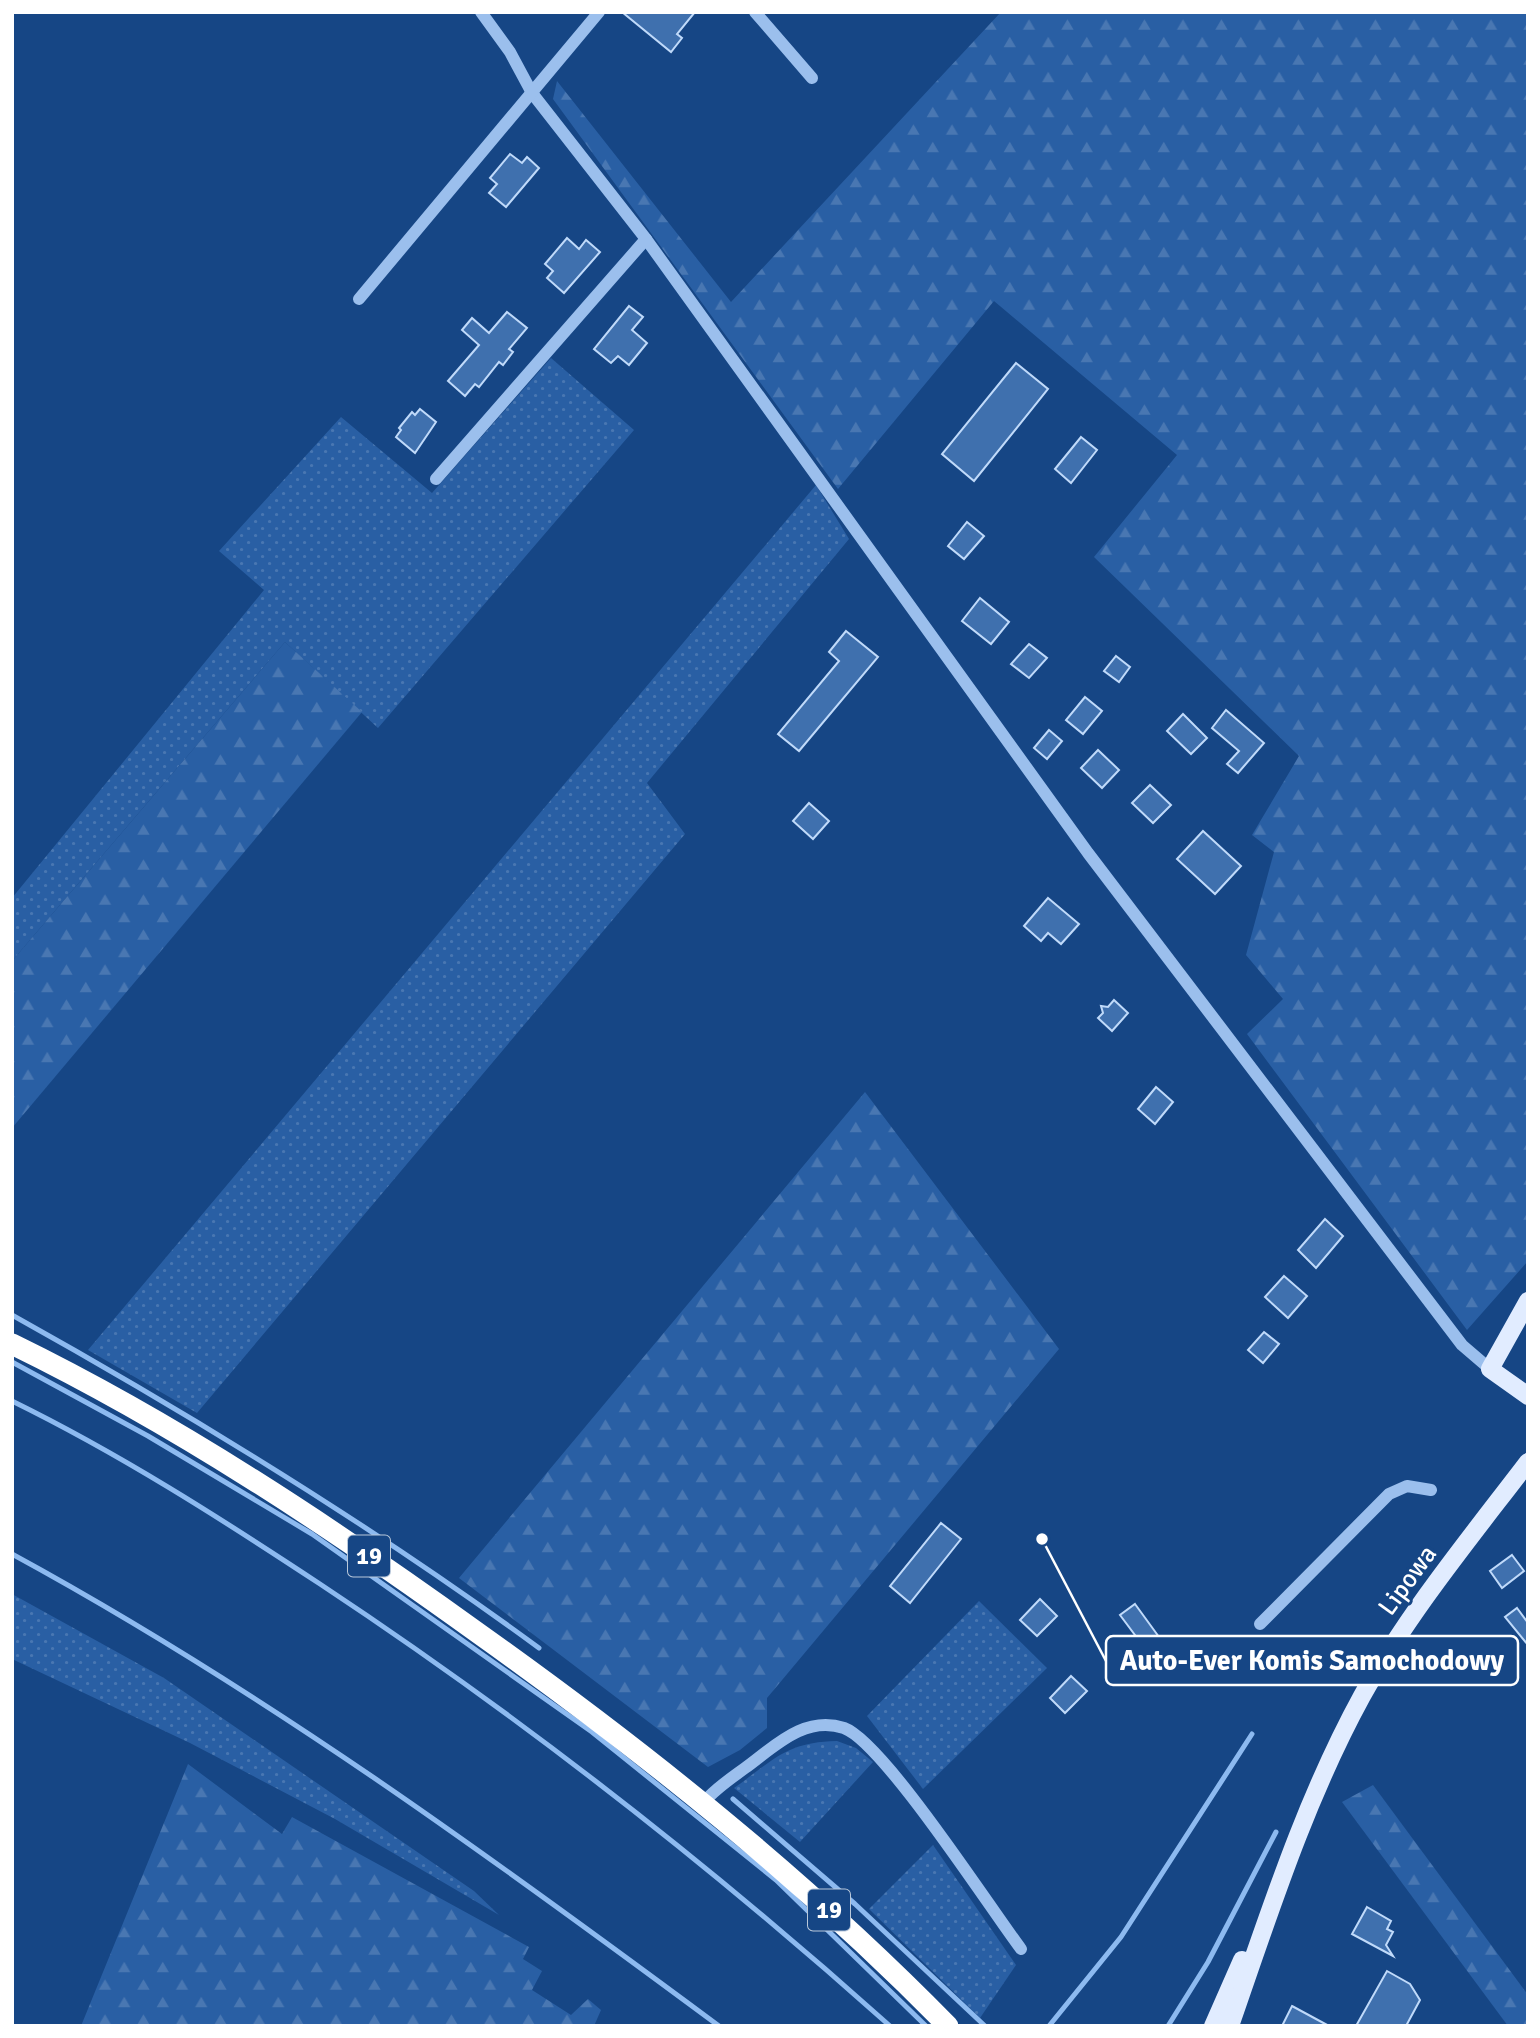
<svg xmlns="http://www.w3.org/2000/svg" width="1540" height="2038" viewBox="0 0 1540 2038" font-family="Signika,sans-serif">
<defs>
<pattern id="grass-dots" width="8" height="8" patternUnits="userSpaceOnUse" patternTransform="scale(1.75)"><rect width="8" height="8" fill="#295fa4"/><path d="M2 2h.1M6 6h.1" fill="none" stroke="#4977b2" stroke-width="1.8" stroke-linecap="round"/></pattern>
<pattern id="forest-firs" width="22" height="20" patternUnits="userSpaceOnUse" patternTransform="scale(1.75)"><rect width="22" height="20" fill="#295fa4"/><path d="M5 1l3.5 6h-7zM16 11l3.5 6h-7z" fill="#4977b2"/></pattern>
</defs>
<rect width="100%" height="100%" fill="#164685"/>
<g fill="url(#grass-dots)">
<path d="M 551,358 L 634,430 L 378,728 L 285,642 L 12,961 L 12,898 L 264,590 L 219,551 L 341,417 L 432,493 Z"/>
<path d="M 816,485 L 849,539 L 647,783 L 685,834 L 197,1413 L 88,1350 Z"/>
<path d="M 12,1594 L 164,1678 L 474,1891 L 499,1915 L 335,1819 L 190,1743 L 12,1659 Z"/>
<path d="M 979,1601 L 1047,1668 L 923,1789 L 867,1716 Z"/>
<path d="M 837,1741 L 856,1748 L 873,1762 L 800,1842 L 734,1788 C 774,1760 786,1742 837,1741 Z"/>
<path d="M 933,1845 L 1016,1965 L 980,2018 L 869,1909 Z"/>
</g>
<g fill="url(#forest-firs)">
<path d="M 1001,12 L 1528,12 L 1528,1261 L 1467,1330 L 1247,1034 L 1283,999 L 1246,955 L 1274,852 L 1252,835 L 1299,756 L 1094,557 L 1177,455 L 994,301 L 838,489 L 553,99 L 557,81 L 731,302 Z"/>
<path d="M 285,642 L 362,712 L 12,1128 L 12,961 Z"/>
<path d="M 865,1092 L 1059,1349 L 767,1698 L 767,1728 L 740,1750 L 708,1767 L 459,1578 Z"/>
<path d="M 188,1764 L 282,1834 L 292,1817 L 529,1947 L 523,1959 L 542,1971 L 532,1990 L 571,2015 L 588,1999 L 601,2010 L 594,2026 L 81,2026 Z"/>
<path d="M 1373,1785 L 1528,1995 L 1528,2026 L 1508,2026 L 1342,1802 Z"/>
</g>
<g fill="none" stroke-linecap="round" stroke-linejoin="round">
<g stroke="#8dbaf0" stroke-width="5">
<path d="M 12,1315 C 195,1417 370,1524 539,1648"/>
<path d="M 12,1362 L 148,1436 L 312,1534 L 592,1732 L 776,1880 L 926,2026"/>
<path d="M 12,1401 C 120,1454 220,1518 320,1584 C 521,1717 710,1865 890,2026"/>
<path d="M 12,1554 C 262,1690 491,1857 719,2026"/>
<path d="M 733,1799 L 855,1904 L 985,2026"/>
<path d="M 1049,2026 L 1121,1937 L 1252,1734"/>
<path d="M 1168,2026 L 1208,1962 L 1276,1832"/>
</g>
</g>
<g fill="#3f70ae" stroke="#c0dafa" stroke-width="2">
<path d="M 622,12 L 695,12 L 677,34 L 682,38 L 671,52 Z"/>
<path d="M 510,154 L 522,163 L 527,157 L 539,168 L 506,207 L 489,193 L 497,184 L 490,178 Z"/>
<path d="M 567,238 L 579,249 L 586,240 L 600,252 L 564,293 L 547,278 L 553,271 L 545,264 Z"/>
<path d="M 629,306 L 643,317 L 632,330 L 647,343 L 629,365 L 618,356 L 611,363 L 594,349 Z"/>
<path d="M 507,312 L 527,328 L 509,349 L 513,352 L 503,365 L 499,362 L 479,387 L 475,384 L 465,396 L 448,381 L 479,345 L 462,330 L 472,318 L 489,333 Z"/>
<path d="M 1016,363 L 1048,389 L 974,481 L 942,454 Z"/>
<path d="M 420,409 L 436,422 L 415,453 L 396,437 L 401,430 L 399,428 L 412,412 L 415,415 Z"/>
<path d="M 1081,437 L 1097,450 L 1071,483 L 1055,469 Z"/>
<path d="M 967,522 L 984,536 L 964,559 L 948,546 Z"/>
<path d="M 980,598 L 1009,622 L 991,644 L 962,621 Z"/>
<path d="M 846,631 L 878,657 L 799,751 L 778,734 L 839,661 L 829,652 Z"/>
<path d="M 1029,644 L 1047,658 L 1029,678 L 1011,664 Z"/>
<path d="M 1116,656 L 1130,667 L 1119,682 L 1104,671 Z"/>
<path d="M 1085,697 L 1102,711 L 1083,734 L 1066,720 Z"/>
<path d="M 1226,710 L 1264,743 L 1238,773 L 1227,764 L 1239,751 L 1212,728 Z"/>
<path d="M 1183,714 L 1207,738 L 1191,754 L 1167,731 Z"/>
<path d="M 1049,730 L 1062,741 L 1047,759 L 1034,748 Z"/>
<path d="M 1098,750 L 1119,770 L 1102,788 L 1081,768 Z"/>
<path d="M 1150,785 L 1171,805 L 1153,823 L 1132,803 Z"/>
<path d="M 809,803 L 829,821 L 813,839 L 793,821 Z"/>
<path d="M 1203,831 L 1241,866 L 1215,894 L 1177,859 Z"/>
<path d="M 1048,898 L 1079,924 L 1061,944 L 1048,933 L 1041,941 L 1024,926 Z"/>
<path d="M 1114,1000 L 1128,1013 L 1112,1031 L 1098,1018 L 1103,1013 L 1101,1006 L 1108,1007 Z"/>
<path d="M 1156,1087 L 1173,1102 L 1155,1124 L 1138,1109 Z"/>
<path d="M 1325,1219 L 1343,1236 L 1316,1268 L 1298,1250 Z"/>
<path d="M 1284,1276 L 1307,1296 L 1288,1318 L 1265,1297 Z"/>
<path d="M 1264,1332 L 1279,1344 L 1263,1363 L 1248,1350 Z"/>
<path d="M 941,1523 L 961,1539 L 910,1603 L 890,1586 Z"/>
<path d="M 1512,1555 L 1524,1571 L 1502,1588 L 1490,1571 Z"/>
<path d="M 1040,1599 L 1057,1616 L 1037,1636 L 1020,1620 Z"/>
<path d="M 1135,1604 L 1167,1648 L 1153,1659 L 1120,1615 Z"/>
<path d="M 1517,1608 L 1528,1623 L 1528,1645 L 1505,1617 Z"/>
<path d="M 1071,1676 L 1087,1691 L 1065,1713 L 1050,1698 Z"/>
<path d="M 1367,1907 L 1391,1921 L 1387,1929 L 1393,1932 L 1386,1945 L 1393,1956 L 1352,1934 Z"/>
<path d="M 1387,1971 L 1410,1984 L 1420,2000 L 1406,2026 L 1356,2026 Z"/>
<path d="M 1292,2006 L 1329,2026 L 1282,2026 Z"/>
</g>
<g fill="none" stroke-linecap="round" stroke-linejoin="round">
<g stroke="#9bbfed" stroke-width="12">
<path d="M 481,12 L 510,52 L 532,93 L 646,239 L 1088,853 L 1462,1345 L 1490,1369"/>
<path d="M 755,12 L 812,78"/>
<path d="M 359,299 L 599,12"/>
<path d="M 436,479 L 646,239"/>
<path d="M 1260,1624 L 1389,1494 L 1407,1486 L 1431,1490"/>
<path d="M 704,1802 C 716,1788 730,1779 745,1768 C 774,1747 804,1715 844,1728 C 883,1742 990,1908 1021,1949"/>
</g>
<g stroke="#e1ecff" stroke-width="18">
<path d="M 1528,1301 L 1490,1369 L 1528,1396"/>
<path d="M 1213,2026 L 1242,1960"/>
<path d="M 1230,2026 C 1269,1914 1305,1800 1362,1696 C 1409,1612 1470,1538 1528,1462"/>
</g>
<path stroke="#fff" stroke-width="21" d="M 12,1344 C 176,1424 331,1527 478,1633 C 645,1752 804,1879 948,2026"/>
</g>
<g text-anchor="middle" stroke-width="6" stroke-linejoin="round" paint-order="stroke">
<g fill="#164685" stroke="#b9c8da" stroke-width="2">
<rect x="348" y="1535.5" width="42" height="41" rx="5"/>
<rect x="808" y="1889.5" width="42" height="41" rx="5"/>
</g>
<g font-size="24" font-weight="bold" fill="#fff">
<text x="369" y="1564">19</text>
<text x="829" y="1918">19</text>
</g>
<g font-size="26" fill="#fff" stroke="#164685">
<text transform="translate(1407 1580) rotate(-54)" y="9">Lipowa</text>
</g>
</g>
<path fill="none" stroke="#fff" stroke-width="2.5" d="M1042 1539L1106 1661"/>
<circle fill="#fff" stroke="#164685" stroke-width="2.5" cx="1042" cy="1539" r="7"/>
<rect fill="#164685" stroke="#fff" stroke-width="2.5" x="1106" y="1636" width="412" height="49" rx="7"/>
<g font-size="28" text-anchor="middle" font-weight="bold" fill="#fff">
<text x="1312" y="1670">Auto-Ever Komis Samochodowy</text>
</g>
<rect width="1540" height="2038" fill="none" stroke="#ffffff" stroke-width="28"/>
</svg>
